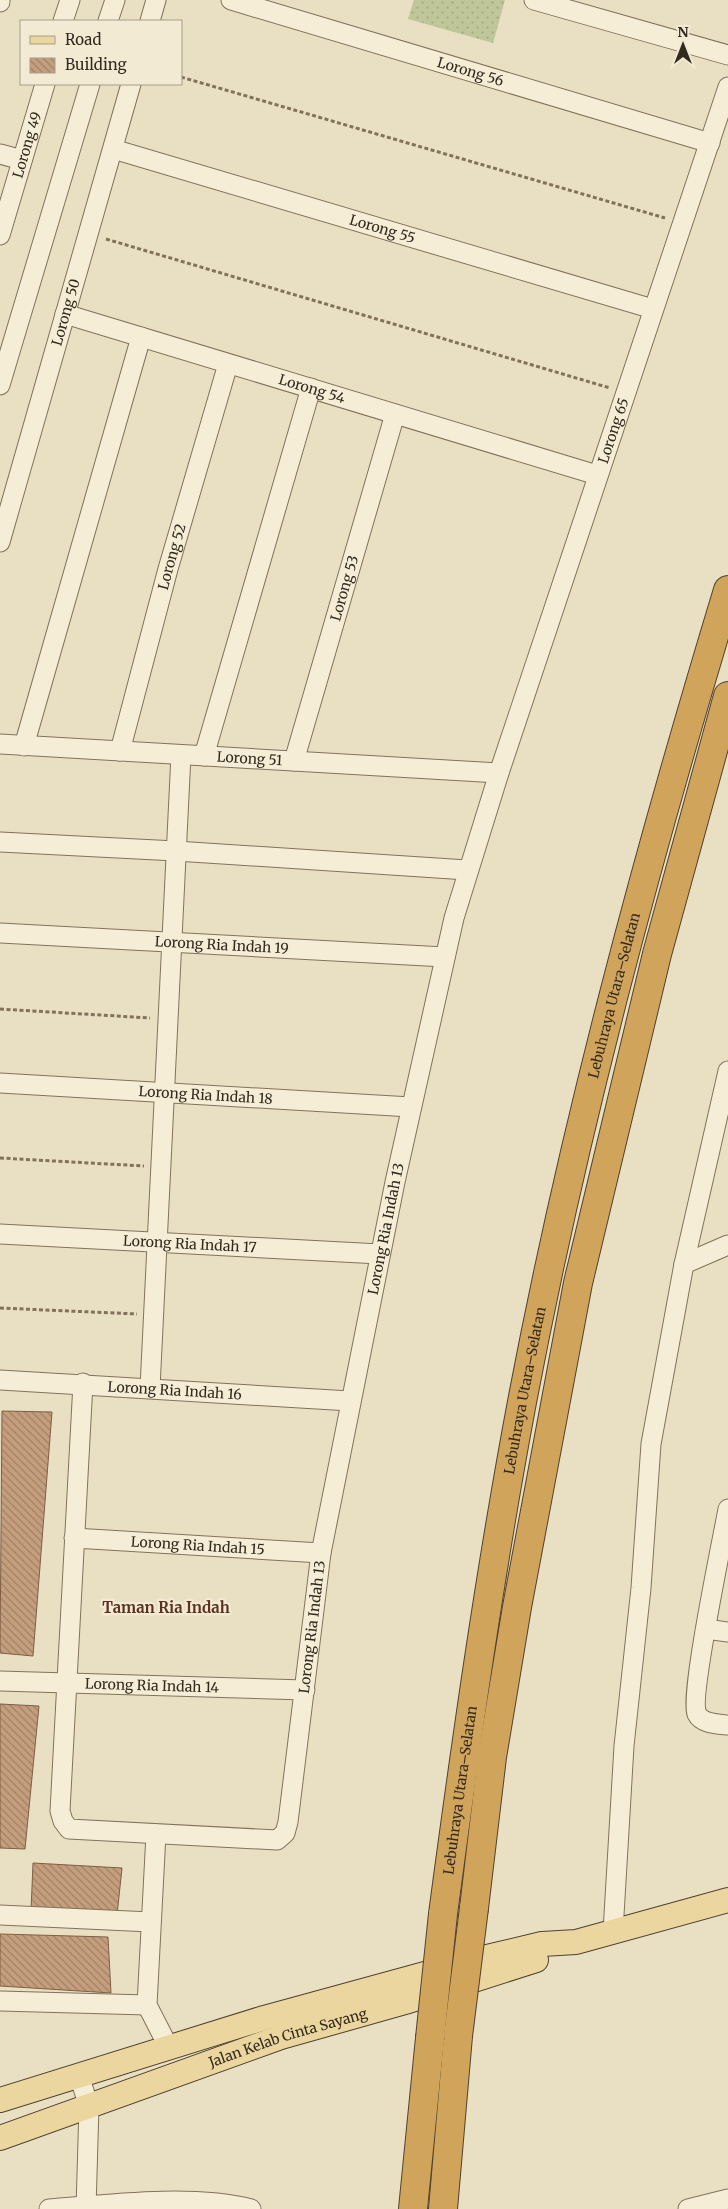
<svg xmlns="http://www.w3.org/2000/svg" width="728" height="2209" viewBox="0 0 728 2209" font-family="Merriweather,serif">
<defs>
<pattern id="park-dots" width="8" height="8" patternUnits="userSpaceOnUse" patternTransform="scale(1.25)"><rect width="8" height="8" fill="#bfc699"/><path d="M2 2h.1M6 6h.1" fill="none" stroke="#a5aa83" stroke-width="1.8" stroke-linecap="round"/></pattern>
<pattern id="building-back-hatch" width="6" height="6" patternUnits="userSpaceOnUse" patternTransform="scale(1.25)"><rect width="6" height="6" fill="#c49e7d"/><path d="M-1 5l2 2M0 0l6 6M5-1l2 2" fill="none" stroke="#a08166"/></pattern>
</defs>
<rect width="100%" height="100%" fill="#e9e0c3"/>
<path fill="url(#park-dots)" d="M 414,0 L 505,0 L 493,43 L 408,19 Z"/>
<g fill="url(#building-back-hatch)" stroke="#7f5e44">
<path d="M 2,1411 L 52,1412 L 33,1656 L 0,1653 Z"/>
<path d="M 0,1704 L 39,1706 L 25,1849 L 0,1848 Z"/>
<path d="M 33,1863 L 122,1868 L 117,1915 L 31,1911 Z"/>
<path d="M 0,1934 L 108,1937 L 111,1993 L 0,1986 Z"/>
</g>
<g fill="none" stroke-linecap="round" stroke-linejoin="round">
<g stroke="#82725c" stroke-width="21">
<g id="minor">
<path id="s1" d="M 231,0 L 710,143"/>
<path d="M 534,0 L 728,55"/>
<path d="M 0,2 L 0,0"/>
<path d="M 63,21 L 70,0"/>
<path d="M 108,21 L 115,0"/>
<path d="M 150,21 L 156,0"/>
<path id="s2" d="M 113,149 L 653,309"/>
<path d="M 0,154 L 22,160"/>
<path id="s3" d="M 0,235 L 45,84"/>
<path id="s4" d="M 65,314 L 597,475"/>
<path d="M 0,385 L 90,84"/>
<path id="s5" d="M 0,542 L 131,84"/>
<path id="s6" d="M 0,744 L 499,773"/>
<path d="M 24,746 L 141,337"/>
<path id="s7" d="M 120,751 L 168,569 L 228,364"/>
<path d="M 204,756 L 311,388"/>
<path id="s8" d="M 294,761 L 395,414"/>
<path d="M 0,842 L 176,851 L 467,870"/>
<path id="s9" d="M 0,933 L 445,957"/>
<path id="s10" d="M 0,1083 L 411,1107"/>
<path id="s11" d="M 0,1234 L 380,1254"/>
<path d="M 684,1264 L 728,1245"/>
<path id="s12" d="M 0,1380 L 350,1401"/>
<path id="s13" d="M 83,1383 L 60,1811 L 63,1821 L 69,1829 L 277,1840 L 285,1833 L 288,1822 L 321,1553 L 395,1182 L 454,918 L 499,773 L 728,87"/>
<path d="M 150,1388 L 181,755"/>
<path d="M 728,1509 C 723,1537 689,1698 697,1714 C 702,1724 718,1724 728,1725"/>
<path id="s14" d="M 74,1538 L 321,1553"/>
<path d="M 706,1629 L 728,1632"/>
<path id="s15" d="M 0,1681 L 305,1690"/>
<path d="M 156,1834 L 147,2005 L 169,2048"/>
<path d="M 0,1915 L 151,1922"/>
<path d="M 613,1932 L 624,1746 L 641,1588 L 651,1444 L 684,1264 L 728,1071"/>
<path d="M 0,2001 L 147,2005"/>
<path d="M 79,2076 L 89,2106 L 86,2209"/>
<path d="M 49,2209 C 109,2204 194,2194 251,2209"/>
<path d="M 688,2209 L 728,2199"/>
</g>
</g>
<g stroke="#504130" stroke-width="26">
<g id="major">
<path d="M 0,2100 L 264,2018 L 483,1958 L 542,1944 L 576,1942 L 728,1900"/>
<path id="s16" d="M 0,2138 L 281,2037 L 405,2002 L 536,1960"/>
</g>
</g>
<g stroke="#504130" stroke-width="30">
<g id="highway">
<path d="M 474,1908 L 492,1757 L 517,1607 L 578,1283 L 657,954 L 728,696"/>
<path id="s17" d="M 443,1914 C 466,1742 490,1572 522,1402 C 574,1128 647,857 728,590"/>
<path d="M 413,2209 L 430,2038"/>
<path d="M 443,2209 L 458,2036"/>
</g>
</g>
<g stroke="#82725c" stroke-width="3" stroke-dasharray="4 2.5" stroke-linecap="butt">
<path d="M 181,77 L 665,218"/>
<path d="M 106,239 L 610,388"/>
<path d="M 0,1009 L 150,1018"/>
<path d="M 0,1158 L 144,1166"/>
<path d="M 0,1308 L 137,1314"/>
</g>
<use href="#minor" stroke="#f5edd6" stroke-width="19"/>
<use href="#major" stroke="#ead69e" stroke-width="24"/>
<use href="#highway" stroke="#d1a45c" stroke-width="28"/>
<g stroke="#504130" stroke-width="30" stroke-linecap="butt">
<g id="highway-bridge">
<path d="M 458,2036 L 474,1908"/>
<path d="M 430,2038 L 443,1914"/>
</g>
</g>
<use href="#highway-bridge" stroke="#d1a45c" stroke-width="28"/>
</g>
<g text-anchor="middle" stroke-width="4.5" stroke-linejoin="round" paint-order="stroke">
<g font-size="14" fill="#332a1e" stroke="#f2ead2">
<text dy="5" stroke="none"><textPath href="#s1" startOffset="250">Lorong 56</textPath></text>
<text dy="5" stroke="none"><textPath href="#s3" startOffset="94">Lorong 49</textPath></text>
<text dy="5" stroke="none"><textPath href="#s2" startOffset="281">Lorong 55</textPath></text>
<text dy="5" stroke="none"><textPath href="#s5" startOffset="239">Lorong 50</textPath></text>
<text dy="5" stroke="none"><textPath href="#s4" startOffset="258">Lorong 54</textPath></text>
<text dy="5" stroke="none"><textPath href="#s13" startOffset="2112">Lorong 65</textPath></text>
<text dy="5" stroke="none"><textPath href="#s7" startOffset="201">Lorong 52</textPath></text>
<text dy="5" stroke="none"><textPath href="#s8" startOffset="180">Lorong 53</textPath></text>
<text dy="5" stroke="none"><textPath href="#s6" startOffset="250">Lorong 51</textPath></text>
<text dy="5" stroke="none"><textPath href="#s9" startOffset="222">Lorong Ria Indah 19</textPath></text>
<text dy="5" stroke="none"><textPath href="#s17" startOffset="935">Lebuhraya Utara–Selatan</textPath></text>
<text dy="5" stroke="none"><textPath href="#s10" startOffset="206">Lorong Ria Indah 18</textPath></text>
<text dy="5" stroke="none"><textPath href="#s13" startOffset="1281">Lorong Ria Indah 13</textPath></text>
<text dy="5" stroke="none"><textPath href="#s11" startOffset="190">Lorong Ria Indah 17</textPath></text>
<text dy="5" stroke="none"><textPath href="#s12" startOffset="175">Lorong Ria Indah 16</textPath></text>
<text dy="5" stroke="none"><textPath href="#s17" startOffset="530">Lebuhraya Utara–Selatan</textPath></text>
<text dy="5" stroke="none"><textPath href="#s14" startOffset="124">Lorong Ria Indah 15</textPath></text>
<text dy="5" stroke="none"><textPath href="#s13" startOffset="876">Lorong Ria Indah 13</textPath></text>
<text dy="5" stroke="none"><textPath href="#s15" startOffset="152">Lorong Ria Indah 14</textPath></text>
<text dy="5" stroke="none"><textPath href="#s17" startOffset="125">Lebuhraya Utara–Selatan</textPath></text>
<text dy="5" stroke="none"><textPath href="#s16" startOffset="305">Jalan Kelab Cinta Sayang</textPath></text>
</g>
<g font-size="15" font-weight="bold" fill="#5c3122" stroke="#f2ead2">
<text x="166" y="1613">Taman Ria Indah</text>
</g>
</g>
<rect x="20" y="20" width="162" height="65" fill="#f2ead2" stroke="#a69d8a"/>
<rect x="30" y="36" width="25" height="8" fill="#ead69e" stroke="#a69d8a"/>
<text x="65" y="45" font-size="15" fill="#332a1e">Road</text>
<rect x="30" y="58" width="25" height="15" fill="url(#building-back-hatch)" stroke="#a69d8a"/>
<text x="65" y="70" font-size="15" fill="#332a1e">Building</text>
<g transform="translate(683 45)" stroke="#f2ead2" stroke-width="4" paint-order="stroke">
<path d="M0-4L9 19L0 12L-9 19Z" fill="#332a1e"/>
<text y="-8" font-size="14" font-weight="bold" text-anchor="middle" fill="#332a1e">N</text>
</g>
</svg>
